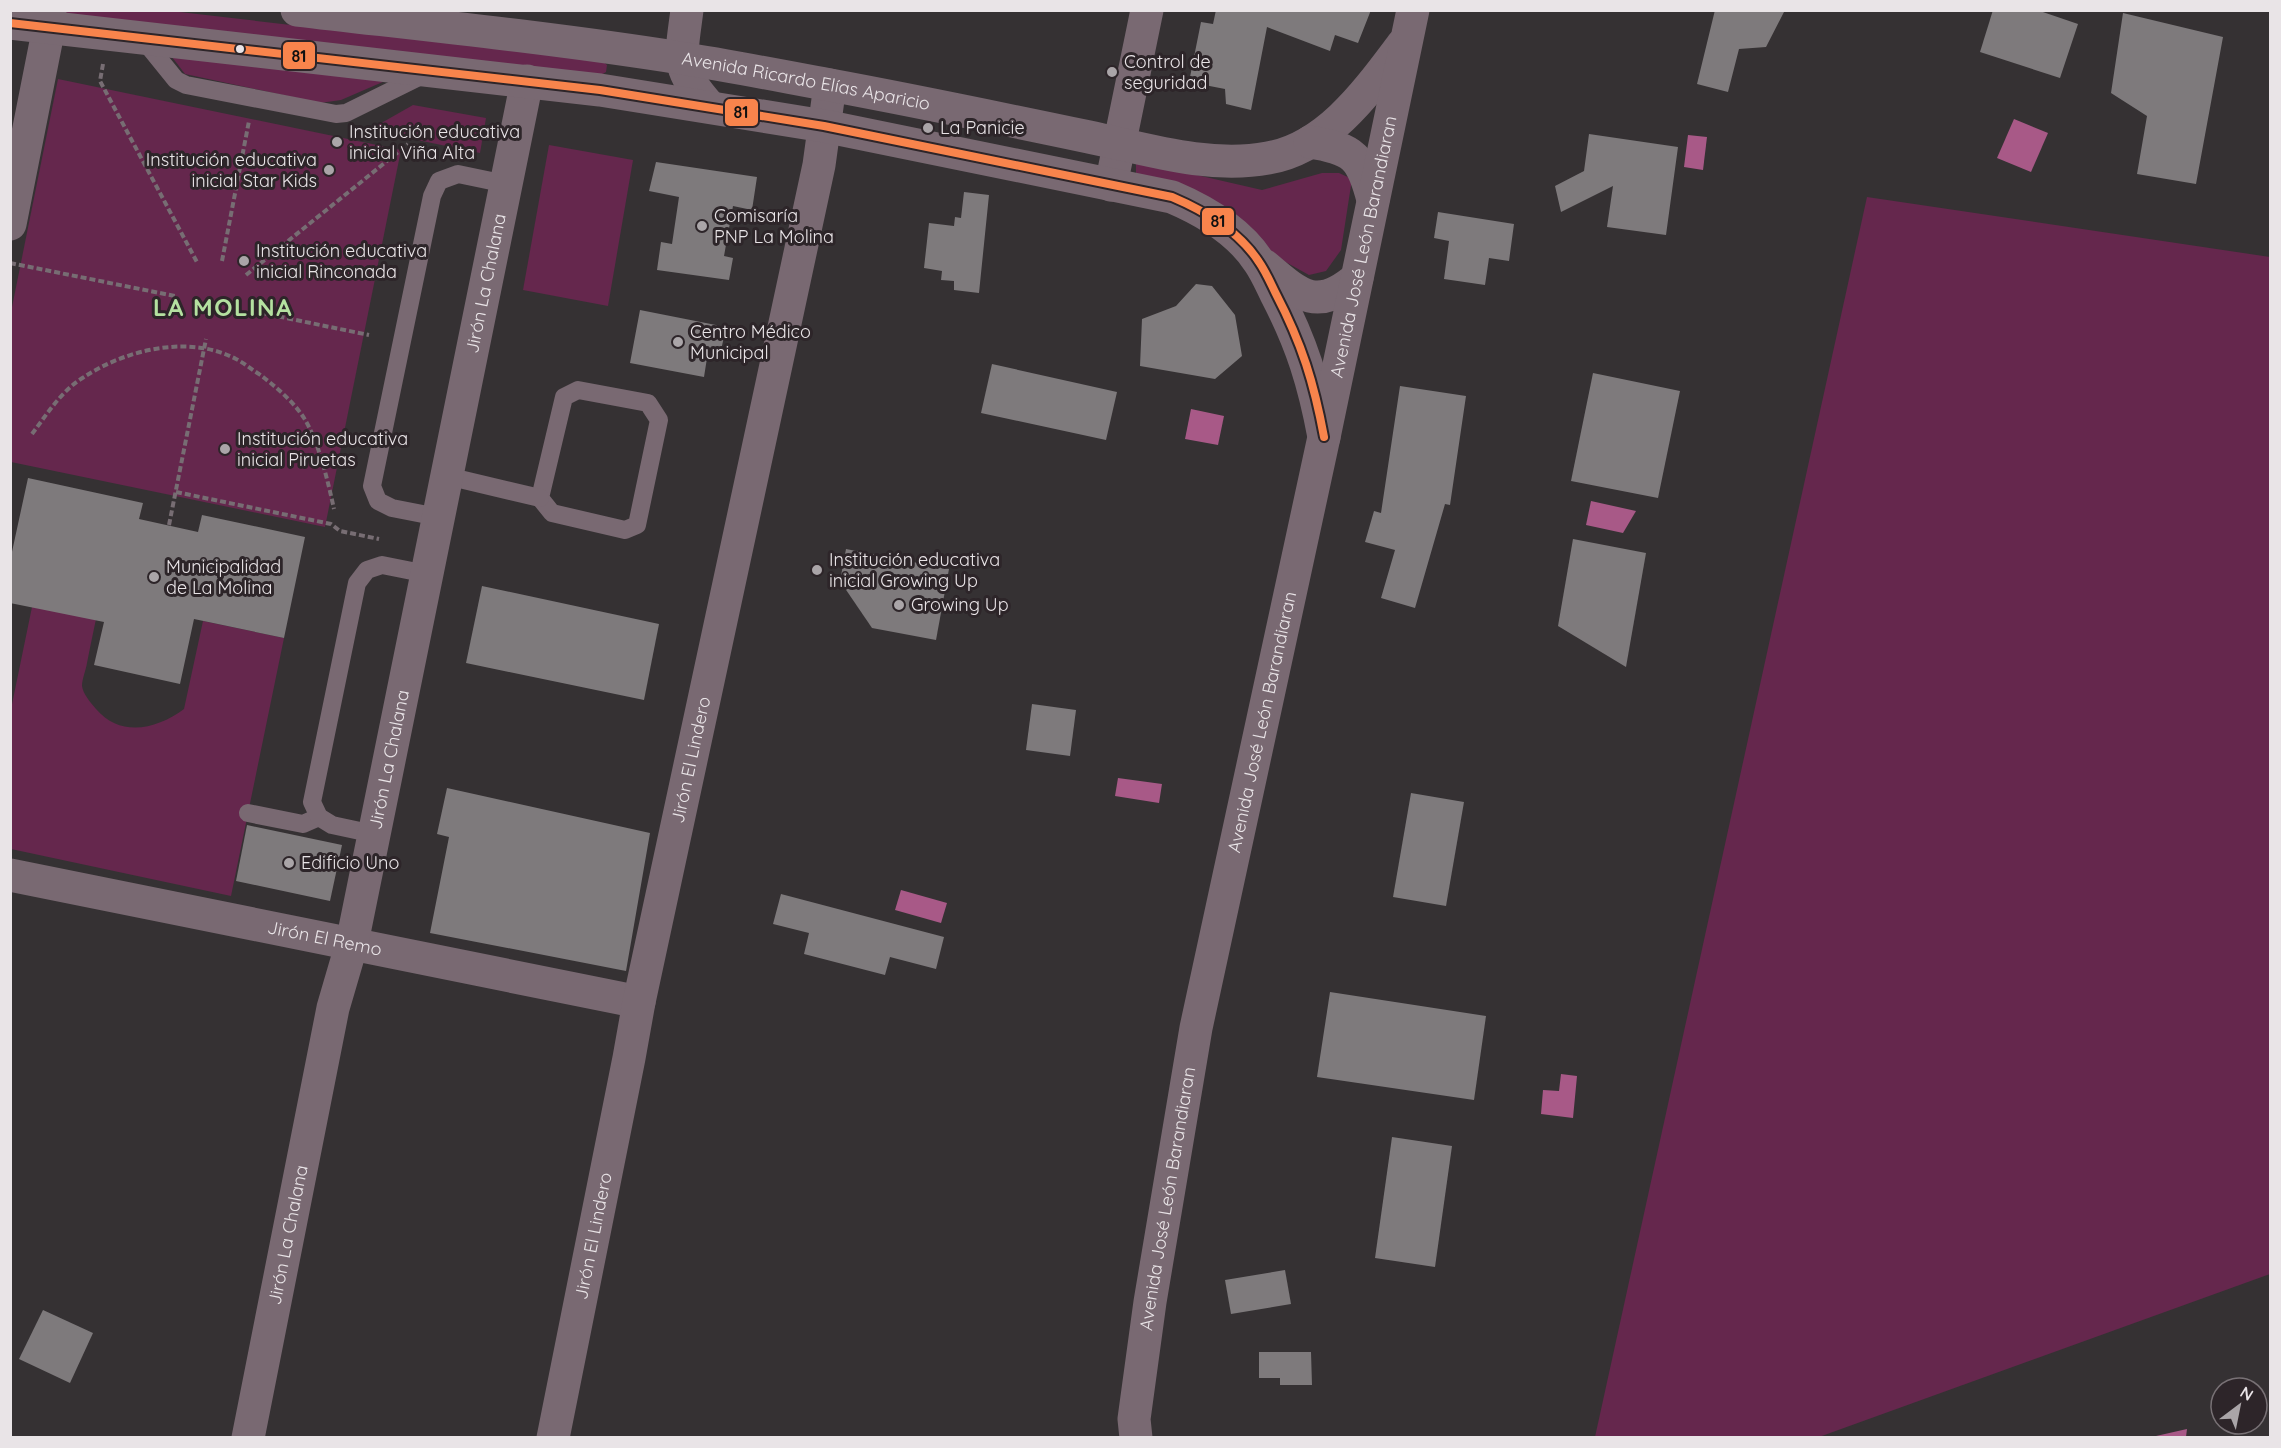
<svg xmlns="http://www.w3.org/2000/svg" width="2281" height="1448" viewBox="0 0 2281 1448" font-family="Quicksand,sans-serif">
<rect width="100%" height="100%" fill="#353133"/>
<g fill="#65274d">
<path d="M 62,11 L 171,11 L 602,61 L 607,65 L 606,72 L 601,75 L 63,14 Z"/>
<path d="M 172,57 L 385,81 L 341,100 L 320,103 L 185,74 Z"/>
<path d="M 58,79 L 401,150 L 325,527 L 11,462 L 11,312 Z"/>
<path d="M 413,105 L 486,118 L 480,153 L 369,130 Z"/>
<path d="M 549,145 L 633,160 L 608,306 L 523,290 Z"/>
<path d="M 1136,161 L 1262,190 L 1322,173 L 1339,173 L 1352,179 L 1341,250 L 1326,271 L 1309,275 L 1136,179 Z"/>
<path d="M 1867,197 L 2270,257 L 2270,1274 L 1819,1437 L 1595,1437 Z"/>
<path d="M 100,599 C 96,620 91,642 87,663 C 86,670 82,679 82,686 C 83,694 91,703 96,709 C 121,738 157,729 184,709 L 203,621 L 284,638 L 231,896 L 11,849 L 11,709 L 32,607 Z"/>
</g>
<g fill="#a85987">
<path d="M 2014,119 L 2048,133 L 2031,172 L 1997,158 Z"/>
<path d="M 1688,135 L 1707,137 L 1703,170 L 1684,167 Z"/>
<path d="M 1191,409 L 1224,416 L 1218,445 L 1185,439 Z"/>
<path d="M 1591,501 L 1636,511 L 1623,533 L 1586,525 Z"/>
<path d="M 1118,778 L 1162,784 L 1159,803 L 1115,796 Z"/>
<path d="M 901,890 L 947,903 L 941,923 L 895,910 Z"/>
<path d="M 1561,1074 L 1577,1076 L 1573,1118 L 1541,1114 L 1543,1090 L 1559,1091 Z"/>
<path d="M 2187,1429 L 2186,1437 L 2156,1437 L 2156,1436 Z"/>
</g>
<g fill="#7e7a7c">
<path d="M 1216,10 L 1371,10 L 1358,43 L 1335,35 L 1330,51 L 1267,27 L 1251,110 L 1226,104 L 1225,89 L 1189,82 L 1201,22 L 1213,24 Z"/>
<path d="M 1715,10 L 1785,10 L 1766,47 L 1739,49 L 1728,92 L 1697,84 Z"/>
<path d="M 1993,10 L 2037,10 L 2078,24 L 2060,78 L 1980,52 Z"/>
<path d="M 2123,13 L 2223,37 L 2196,184 L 2137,174 L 2147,116 L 2111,93 Z"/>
<path d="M 1589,134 L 1678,147 L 1666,235 L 1607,227 L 1613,186 L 1561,212 L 1555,186 L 1584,171 Z"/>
<path d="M 656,162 L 757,177 L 752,210 L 733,206 L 724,256 L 733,258 L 729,280 L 657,270 L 661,242 L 672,244 L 679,197 L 649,191 Z"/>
<path d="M 964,192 L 989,195 L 979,293 L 954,290 L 954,281 L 941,280 L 942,271 L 924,268 L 929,223 L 954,226 L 955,217 L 961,218 Z"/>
<path d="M 1438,212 L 1514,224 L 1509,261 L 1489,258 L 1485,285 L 1444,279 L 1449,241 L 1434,238 Z"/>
<path d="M 1196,284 L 1212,286 L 1235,315 L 1242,356 L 1215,379 L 1140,366 L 1142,319 L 1176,306 Z"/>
<path d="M 640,310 L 726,327 L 719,360 L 707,358 L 704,377 L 630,363 Z"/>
<path d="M 992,364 L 1117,392 L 1106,440 L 981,413 Z"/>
<path d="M 1593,373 L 1680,391 L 1658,498 L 1571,481 Z"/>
<path d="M 1400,386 L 1466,396 L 1450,505 L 1445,504 L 1415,608 L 1381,598 L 1395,550 L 1365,542 L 1374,511 L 1381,513 Z"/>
<path d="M 28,478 L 143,503 L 139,519 L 198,532 L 202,515 L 305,537 L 284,638 L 194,619 L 180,684 L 94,665 L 104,622 L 10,603 L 10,561 Z"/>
<path d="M 1573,539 L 1646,553 L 1626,667 L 1558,626 Z"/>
<path d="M 846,549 L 949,569 L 936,640 L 872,628 L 840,581 Z"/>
<path d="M 482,586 L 659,624 L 644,700 L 466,663 Z"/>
<path d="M 1032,704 L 1076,710 L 1070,756 L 1026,750 Z"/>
<path d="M 447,788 L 650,833 L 626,971 L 430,933 L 449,837 L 437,834 Z"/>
<path d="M 1411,793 L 1464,802 L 1446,906 L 1393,897 Z"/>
<path d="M 247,825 L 342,845 L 330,901 L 236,881 Z"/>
<path d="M 781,894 L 944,937 L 936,969 L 890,957 L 885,975 L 804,954 L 809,933 L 773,924 Z"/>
<path d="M 1330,992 L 1486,1016 L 1474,1100 L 1317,1077 Z"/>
<path d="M 1392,1137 L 1452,1146 L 1435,1267 L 1375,1258 Z"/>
<path d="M 1285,1270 L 1291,1304 L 1231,1314 L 1225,1280 Z"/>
<path d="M 43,1310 L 93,1333 L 70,1383 L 19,1359 Z"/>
<path d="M 1259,1352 L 1311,1352 L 1312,1385 L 1280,1385 L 1280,1378 L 1259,1378 Z"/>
</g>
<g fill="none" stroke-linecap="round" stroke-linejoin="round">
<g stroke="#776d73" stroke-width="4" stroke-dasharray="6 3" stroke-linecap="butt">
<path d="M 103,64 L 100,81 L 198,264"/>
<path d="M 222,261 L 249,121"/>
<path d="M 10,263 L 175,296"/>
<path d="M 246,275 L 408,144"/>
<path d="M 252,311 L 369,335"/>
<path d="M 32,434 C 47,414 62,390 84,377 C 125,350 189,334 236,359 C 244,363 251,369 259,374 C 275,386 293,401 304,418 C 319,442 328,482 334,509"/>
<path d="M 176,492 L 331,524 L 340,531 L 379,539"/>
<path d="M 169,525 L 206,339"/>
</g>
<g stroke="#796972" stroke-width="18">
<path d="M 142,38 L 176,80 L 186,85 L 336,114 L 346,113 L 425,74"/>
<path d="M 578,390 L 648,403 L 659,420 L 637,525 L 625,530 L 552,513 L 540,498 L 564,397 Z"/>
<path d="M 447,476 L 540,498"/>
<path d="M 438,517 L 392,508 L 378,501 L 372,486 L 432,196 L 439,181 L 458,174 L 506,184"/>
<path d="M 248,813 L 303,824 L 319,817"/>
<path d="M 374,834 L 332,825 L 319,817 L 312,802 L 357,583 L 367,570 L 382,565 L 427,574"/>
</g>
<g stroke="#796972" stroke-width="33">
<path d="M 687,10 C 681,58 675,68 709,106"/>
<path d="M 1111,185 L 1147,10"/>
<path d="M 10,224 L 49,27 L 50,10"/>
<path id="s1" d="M 10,875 L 639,1002"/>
<path id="s2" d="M 248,1438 L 333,1008 L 352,943 L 527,81"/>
<path id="s3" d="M 553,1438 L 629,1058 L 639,1002 L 819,165 L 830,85"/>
</g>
<g stroke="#796972" stroke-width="33">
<path id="s4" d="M 297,10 C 425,25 553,38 680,58 C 731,66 781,76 830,85 C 917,101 1003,119 1089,137 C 1146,149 1209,169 1268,158 C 1328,148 1369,89 1403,44"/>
<path d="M 10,23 L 600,90 L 824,126 L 1172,197 C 1205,211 1239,231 1259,262 C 1266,272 1271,284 1276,294 C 1302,344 1314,383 1324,437"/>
<path d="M 1310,142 C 1354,149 1362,157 1373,200"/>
<path d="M 1265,266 C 1300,296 1317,312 1357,278"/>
<path id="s5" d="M 1136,1438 L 1134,1419 L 1150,1302 L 1196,1028 L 1324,437 L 1413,10"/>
</g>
<g stroke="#2d2529" stroke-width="12">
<path id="bus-1" d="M 10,23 L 600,90 L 824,126 L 1172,197 C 1205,211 1239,231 1259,262 C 1266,272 1271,284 1276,294 C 1302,344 1314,383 1324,437"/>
</g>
<use href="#bus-1" stroke="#f8844c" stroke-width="8"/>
</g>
<circle fill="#e9e4e7" stroke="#2d2529" stroke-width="2" cx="240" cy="49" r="5"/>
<g fill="#aaa5a8" stroke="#2d2529" stroke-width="2">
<circle cx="1112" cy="72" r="6"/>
<circle cx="928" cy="128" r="6"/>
<circle cx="337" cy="142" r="6"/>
<circle cx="329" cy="170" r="6"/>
<circle cx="702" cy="226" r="6"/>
<circle cx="244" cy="261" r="6"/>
<circle cx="678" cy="342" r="6"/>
<circle cx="225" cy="449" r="6"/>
<circle cx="817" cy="570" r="6"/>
<circle cx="154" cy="577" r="6"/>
<circle cx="899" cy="605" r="6"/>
<circle cx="289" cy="863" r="6"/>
</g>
<g text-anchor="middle" stroke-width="6" stroke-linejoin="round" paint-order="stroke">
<g font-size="18" fill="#e9e4e7" stroke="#2d2529" text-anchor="start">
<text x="1124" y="68">Control de<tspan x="1124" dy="21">seguridad</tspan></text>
<text x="940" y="134">La Panicie</text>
<text x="349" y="138">Institución educativa<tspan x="349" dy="21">inicial Viña Alta</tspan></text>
<text x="317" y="166" text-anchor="end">Institución educativa<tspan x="317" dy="21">inicial Star Kids</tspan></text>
<text x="714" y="222">Comisaría<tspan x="714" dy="21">PNP La Molina</tspan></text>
<text x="256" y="257">Institución educativa<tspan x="256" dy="21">inicial Rinconada</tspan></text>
<text x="690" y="338">Centro Médico<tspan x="690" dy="21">Municipal</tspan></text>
<text x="237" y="445">Institución educativa<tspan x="237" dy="21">inicial Piruetas</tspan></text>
<text x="829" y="566">Institución educativa<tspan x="829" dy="21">inicial Growing Up</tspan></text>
<text x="166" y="573">Municipalidad<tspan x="166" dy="21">de La Molina</tspan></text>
<text x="911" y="611">Growing Up</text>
<text x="301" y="869">Edificio Uno</text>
</g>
<g font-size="18" fill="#e9e4e7" stroke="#2d2529">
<text dy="6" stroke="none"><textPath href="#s4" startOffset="514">Avenida Ricardo Elías Aparicio</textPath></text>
<text dy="6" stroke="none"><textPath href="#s5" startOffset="1214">Avenida José León Barandiaran</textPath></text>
<text dy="6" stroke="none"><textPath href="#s2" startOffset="1179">Jirón La Chalana</textPath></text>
<text dy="6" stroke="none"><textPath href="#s5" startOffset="728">Avenida José León Barandiaran</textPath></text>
<text dy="6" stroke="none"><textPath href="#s2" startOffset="693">Jirón La Chalana</textPath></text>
<text dy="6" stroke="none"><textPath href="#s3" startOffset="692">Jirón El Lindero</textPath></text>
<text dy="6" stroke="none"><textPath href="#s1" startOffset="321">Jirón El Remo</textPath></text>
<text dy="6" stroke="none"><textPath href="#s5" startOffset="242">Avenida José León Barandiaran</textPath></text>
<text dy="6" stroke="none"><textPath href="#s2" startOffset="207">Jirón La Chalana</textPath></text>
<text dy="6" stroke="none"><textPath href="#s3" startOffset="206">Jirón El Lindero</textPath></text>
</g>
<g font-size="24" font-weight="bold" letter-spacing="1.5" fill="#b4e1a0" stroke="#2d2529">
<text x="223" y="316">LA MOLINA</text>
</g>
</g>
<g stroke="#2d2529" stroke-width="2">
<rect x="282" y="41" width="34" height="29" rx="6" fill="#f8844c"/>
<rect x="724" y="98" width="35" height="29" rx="6" fill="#f8844c"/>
<rect x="1201" y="207" width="34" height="29" rx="6" fill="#f8844c"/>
</g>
<g font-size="16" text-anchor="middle" font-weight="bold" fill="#111">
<text x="299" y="62">81</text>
<text x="741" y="118">81</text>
<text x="1218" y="227">81</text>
</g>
<rect width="2281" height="1448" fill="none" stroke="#e9e4e7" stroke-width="24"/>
<g transform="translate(2239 1406) rotate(32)"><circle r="28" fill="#2d2529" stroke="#787175" stroke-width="1.5"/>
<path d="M0-4.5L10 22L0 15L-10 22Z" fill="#aaa5a8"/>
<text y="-9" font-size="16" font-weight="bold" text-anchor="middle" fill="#e9e4e7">N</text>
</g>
</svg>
